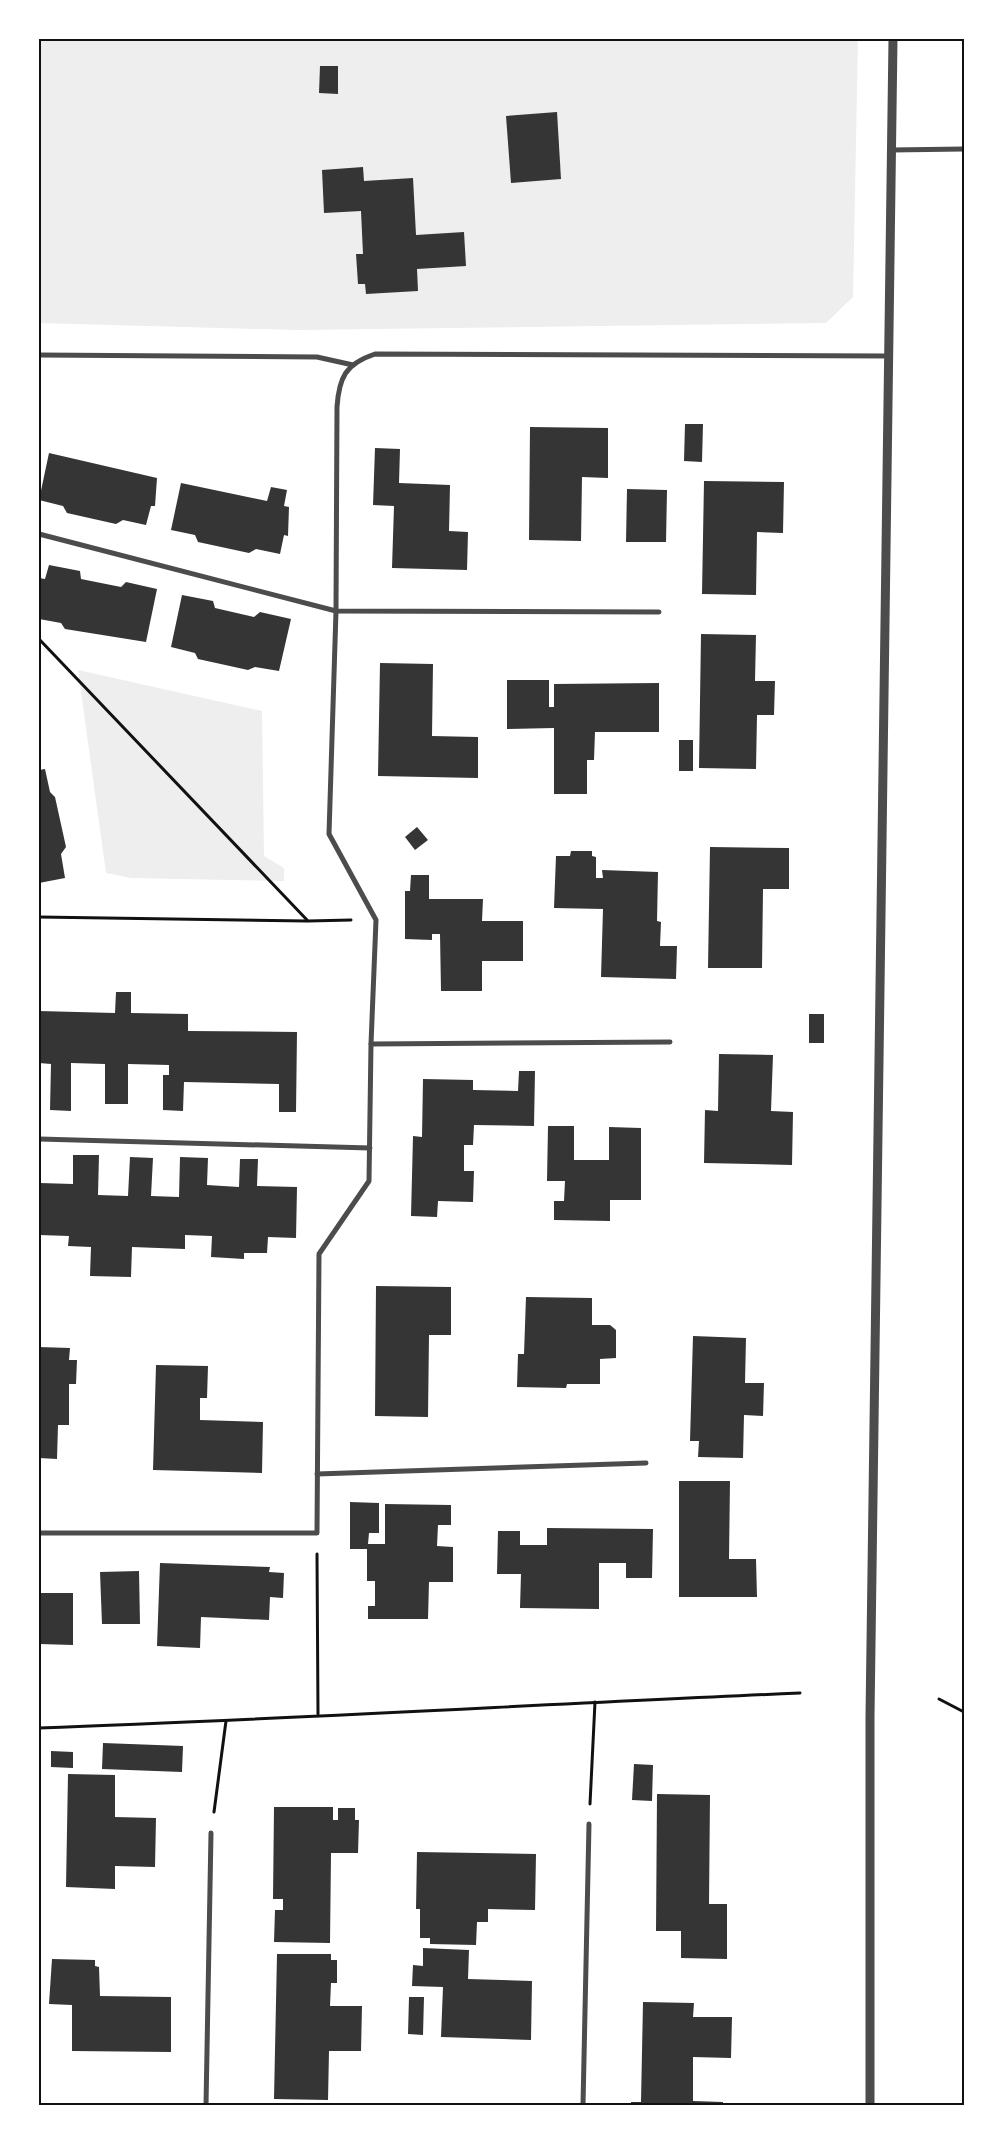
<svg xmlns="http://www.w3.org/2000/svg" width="1003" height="2144" viewBox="0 0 1003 2144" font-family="'Archivo Narrow',sans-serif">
<rect width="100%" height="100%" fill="#fff"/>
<g fill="#eee">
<path d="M 39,39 L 858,39 L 853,297 L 826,323 L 297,330 L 39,323 Z"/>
<path d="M 78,670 L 262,711 L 264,856 L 284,868 L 284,881 L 131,878 L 106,873 Z"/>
</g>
<g fill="#353535">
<path d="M 320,66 L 338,66 L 338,94 L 319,93 Z"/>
<path d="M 557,112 L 561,179 L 511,183 L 506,116 Z"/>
<path d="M 363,167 L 364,181 L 413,178 L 416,235 L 464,232 L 466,266 L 417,269 L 418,291 L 366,294 L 365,284 L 358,284 L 356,254 L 363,254 L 361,211 L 324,213 L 322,170 Z"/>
<path d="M 685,424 L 703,424 L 702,462 L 684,461 Z"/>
<path d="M 530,427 L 608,428 L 608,478 L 582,477 L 581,541 L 529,540 Z"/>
<path d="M 375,448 L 400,449 L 399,483 L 450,485 L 449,531 L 468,532 L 467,570 L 392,568 L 394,506 L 373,505 Z"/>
<path d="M 49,453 L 157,478 L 155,506 L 151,506 L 146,525 L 123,520 L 116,524 L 67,513 L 63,506 L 39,500 Z"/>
<path d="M 704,481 L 784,482 L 783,533 L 757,532 L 756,595 L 702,594 Z"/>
<path d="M 181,483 L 267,501 L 271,487 L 287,490 L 284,506 L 289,507 L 288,536 L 284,535 L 280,554 L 256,549 L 249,553 L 198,542 L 195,535 L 171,530 Z"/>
<path d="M 627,489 L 667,490 L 666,542 L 626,542 Z"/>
<path d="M 49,565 L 80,571 L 81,579 L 121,587 L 126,582 L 157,589 L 146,642 L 65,629 L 61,623 L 39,619 L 39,578 L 45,579 Z"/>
<path d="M 182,595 L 213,601 L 215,608 L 254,617 L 260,612 L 291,619 L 279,671 L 255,667 L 248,670 L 198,659 L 195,653 L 171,647 Z"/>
<path d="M 701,634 L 756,635 L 755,681 L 775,681 L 774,715 L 757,715 L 756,769 L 699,768 Z"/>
<path d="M 380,663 L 433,664 L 432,736 L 478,737 L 478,778 L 378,776 Z"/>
<path d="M 507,680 L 549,680 L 549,707 L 554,707 L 554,684 L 659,683 L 659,732 L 595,732 L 594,760 L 587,760 L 587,794 L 554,794 L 554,728 L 507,729 Z"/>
<rect x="679" y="740" width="14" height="31"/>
<path d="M 45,769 L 50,792 L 55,797 L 66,847 L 61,854 L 65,878 L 39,883 L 39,770 Z"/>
<path d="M 417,827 L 428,840 L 415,850 L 405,837 Z"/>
<path d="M 710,847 L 789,848 L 789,889 L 763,889 L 762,968 L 708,968 Z"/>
<path d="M 571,851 L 592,851 L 592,856 L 596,857 L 596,878 L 603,878 L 602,870 L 658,872 L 657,921 L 661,922 L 660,946 L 677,946 L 676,979 L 601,977 L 603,909 L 554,908 L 556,856 L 570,856 Z"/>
<path d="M 411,875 L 429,875 L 429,899 L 483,899 L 482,921 L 523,921 L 523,961 L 482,961 L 482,991 L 441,991 L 440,934 L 432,934 L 432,940 L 405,939 L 405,891 L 410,891 Z"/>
<path d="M 116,992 L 131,992 L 131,1013 L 188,1014 L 188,1031 L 297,1032 L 296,1112 L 279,1112 L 279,1084 L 184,1082 L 183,1111 L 163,1110 L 163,1075 L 169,1075 L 169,1065 L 128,1064 L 128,1104 L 105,1104 L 105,1064 L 71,1063 L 71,1111 L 50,1110 L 51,1064 L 39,1063 L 39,1011 L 115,1013 Z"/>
<rect x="809" y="1014" width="15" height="29"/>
<path d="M 719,1054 L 773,1055 L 771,1111 L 793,1112 L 792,1165 L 704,1163 L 705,1110 L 718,1111 Z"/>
<path d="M 519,1071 L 535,1071 L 534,1126 L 474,1125 L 473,1145 L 464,1145 L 464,1171 L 474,1171 L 473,1202 L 438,1201 L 437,1217 L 411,1216 L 413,1136 L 422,1137 L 423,1079 L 473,1080 L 473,1090 L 518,1091 Z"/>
<path d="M 548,1126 L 574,1126 L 574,1160 L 609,1160 L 609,1127 L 641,1128 L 641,1200 L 610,1200 L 610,1221 L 554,1220 L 554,1201 L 564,1201 L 565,1181 L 547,1181 Z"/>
<path d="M 39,1155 L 41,1155 L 40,1183 L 73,1184 L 73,1155 L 99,1155 L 98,1195 L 128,1196 L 130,1157 L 153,1158 L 151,1196 L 179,1197 L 180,1157 L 208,1158 L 207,1185 L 239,1187 L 240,1159 L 258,1159 L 257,1186 L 297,1187 L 296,1238 L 268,1237 L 267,1253 L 244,1253 L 244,1259 L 211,1257 L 212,1236 L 185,1235 L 185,1249 L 132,1247 L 131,1277 L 90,1276 L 91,1247 L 68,1246 L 69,1236 L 39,1235 Z"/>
<path d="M 376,1286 L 451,1287 L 451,1335 L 429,1335 L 428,1417 L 375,1416 Z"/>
<path d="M 526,1297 L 592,1298 L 592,1325 L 610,1325 L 616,1330 L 616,1358 L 600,1359 L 600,1384 L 567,1384 L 566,1388 L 517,1387 L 518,1354 L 524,1354 Z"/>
<path d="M 693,1336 L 746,1338 L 745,1383 L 764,1383 L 763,1416 L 744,1415 L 743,1458 L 698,1457 L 699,1441 L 690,1441 Z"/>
<path d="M 39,1347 L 70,1348 L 69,1360 L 77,1360 L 76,1384 L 69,1384 L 69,1425 L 58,1425 L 57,1459 L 39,1458 Z"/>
<path d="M 156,1365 L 208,1366 L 207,1398 L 200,1398 L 200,1420 L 263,1422 L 262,1473 L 153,1470 Z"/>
<path d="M 679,1481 L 730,1481 L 729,1559 L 756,1559 L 757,1597 L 679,1597 Z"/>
<path d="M 350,1502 L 379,1503 L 379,1533 L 369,1533 L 368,1544 L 385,1544 L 385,1504 L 451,1505 L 451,1525 L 438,1525 L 437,1546 L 453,1547 L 453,1582 L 429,1582 L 428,1619 L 368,1619 L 368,1606 L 375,1606 L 375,1581 L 367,1581 L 367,1549 L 350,1549 Z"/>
<path d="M 547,1528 L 653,1529 L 652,1578 L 626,1578 L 626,1563 L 599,1563 L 599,1609 L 520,1608 L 521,1574 L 497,1574 L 498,1531 L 520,1531 L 520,1545 L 547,1545 Z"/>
<path d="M 160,1563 L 270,1567 L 269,1572 L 284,1573 L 283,1598 L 270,1597 L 269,1620 L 201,1617 L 200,1648 L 157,1646 Z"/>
<path d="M 139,1571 L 140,1624 L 102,1624 L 100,1572 Z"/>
<path d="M 39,1593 L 73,1593 L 73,1645 L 39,1644 Z"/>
<path d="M 103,1743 L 183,1746 L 182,1772 L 102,1769 Z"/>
<path d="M 51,1751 L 73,1752 L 73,1768 L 51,1767 Z"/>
<path d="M 634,1764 L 653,1765 L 652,1801 L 632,1800 Z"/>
<path d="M 68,1774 L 115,1775 L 115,1817 L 156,1818 L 155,1867 L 115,1866 L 115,1889 L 66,1887 Z"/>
<path d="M 657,1794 L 710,1795 L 709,1904 L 727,1904 L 727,1959 L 681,1958 L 681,1931 L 656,1931 Z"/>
<path d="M 274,1807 L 333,1807 L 333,1820 L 338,1820 L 338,1808 L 355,1808 L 355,1820 L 359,1820 L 358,1853 L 331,1853 L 330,1943 L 274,1942 L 275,1910 L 283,1910 L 283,1899 L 273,1899 Z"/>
<path d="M 417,1852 L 536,1854 L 535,1910 L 488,1909 L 488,1922 L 477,1922 L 476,1945 L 430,1944 L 430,1938 L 420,1938 L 420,1909 L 416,1909 Z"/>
<path d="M 423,1948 L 469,1950 L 468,1979 L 532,1981 L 531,2040 L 441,2037 L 443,1987 L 412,1986 L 413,1965 L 423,1966 Z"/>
<path d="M 277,1954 L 331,1954 L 331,1960 L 337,1960 L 337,1983 L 331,1983 L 330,2006 L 362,2006 L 361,2051 L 329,2051 L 328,2100 L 274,2099 Z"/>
<path d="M 52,1959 L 95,1960 L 95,1966 L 99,1967 L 100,1996 L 171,1997 L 171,2052 L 72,2051 L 72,2005 L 49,2004 Z"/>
<path d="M 409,1997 L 424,1997 L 423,2035 L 408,2034 Z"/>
<path d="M 643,2002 L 694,2003 L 693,2017 L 732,2017 L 731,2058 L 693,2057 L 693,2101 L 723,2102 L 723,2105 L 631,2105 L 631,2102 L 641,2102 Z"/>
</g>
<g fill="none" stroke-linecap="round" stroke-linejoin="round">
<g stroke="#111" stroke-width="3">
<path d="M 39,639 L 308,921 L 351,920"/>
<path d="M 39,917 L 307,921"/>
<path d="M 317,1554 L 318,1714"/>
<path d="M 939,1699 L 964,1712"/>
<path d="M 39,1728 C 293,1719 546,1704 800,1693"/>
<path d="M 590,1804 L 595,1702"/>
<path d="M 214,1812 L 226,1721"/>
</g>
<g stroke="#4c4c4c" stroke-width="5">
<path d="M 891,150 L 964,149"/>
<path d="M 39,355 L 317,357 L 353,365"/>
<path d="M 39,534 L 336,611 L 659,612"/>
<path d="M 371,1044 L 670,1042"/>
<path d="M 39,1139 L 370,1148"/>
<path d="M 317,1474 L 646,1463"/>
<path d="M 39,1533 L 317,1533 L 319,1254 L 369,1181 L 371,1044 L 376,920 L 329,834 L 336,611 L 337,407 C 339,378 345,364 375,354 L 889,356"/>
<path d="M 206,2105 L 211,1833"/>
<path d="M 583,2105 L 589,1824"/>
</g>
<path stroke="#4c4c4c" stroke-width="9" d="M 870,2105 L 870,1717 L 893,39"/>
</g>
<rect width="1003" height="2144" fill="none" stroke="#ffffff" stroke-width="80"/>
<rect x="40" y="40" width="923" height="2064" fill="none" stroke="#111" stroke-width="2"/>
</svg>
